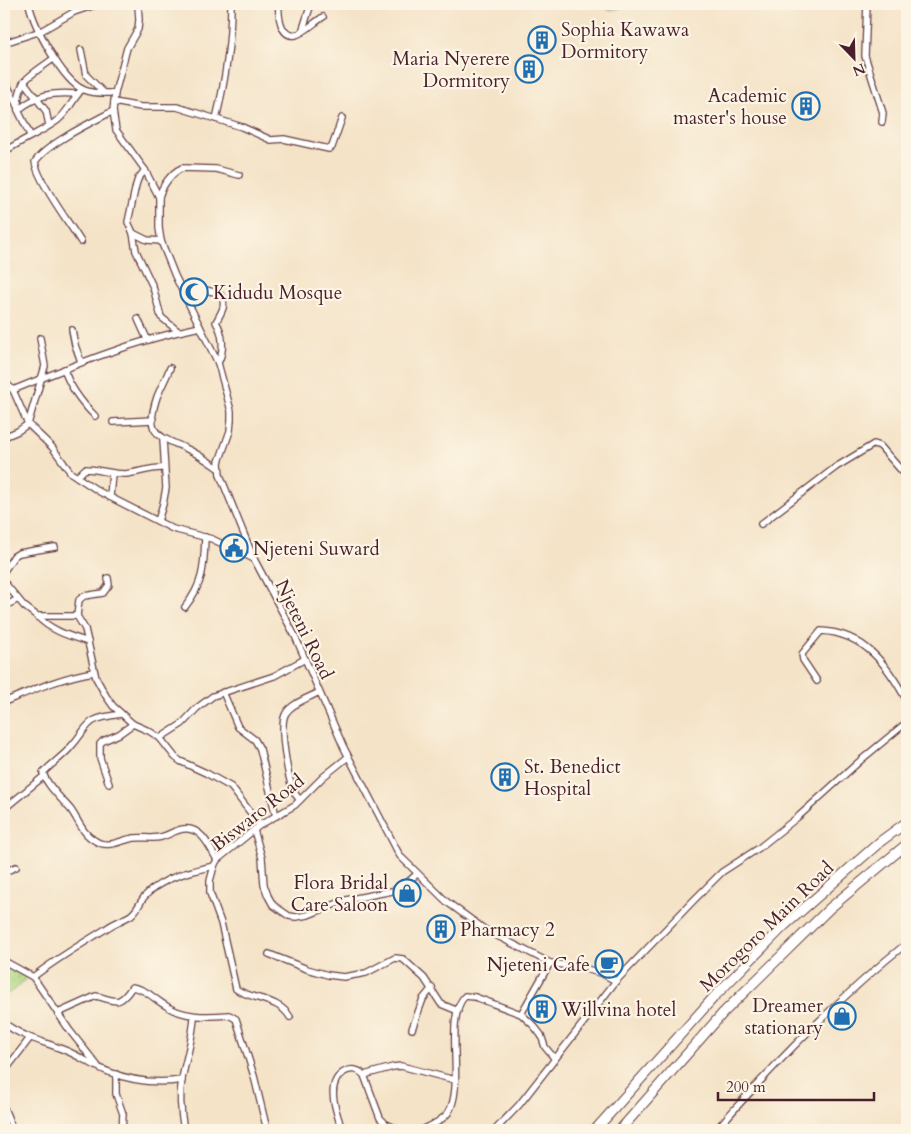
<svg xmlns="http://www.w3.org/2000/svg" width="911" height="1134" viewBox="0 0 911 1134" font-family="Cardo,serif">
<defs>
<pattern id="grass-dots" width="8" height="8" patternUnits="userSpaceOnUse" patternTransform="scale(1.25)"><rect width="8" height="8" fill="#acd580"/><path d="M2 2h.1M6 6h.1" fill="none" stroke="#96b66f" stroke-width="1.8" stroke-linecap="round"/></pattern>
</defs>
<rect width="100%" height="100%" fill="#fcf5e5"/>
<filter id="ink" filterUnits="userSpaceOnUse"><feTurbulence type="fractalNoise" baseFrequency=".02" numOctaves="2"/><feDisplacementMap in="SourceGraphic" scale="10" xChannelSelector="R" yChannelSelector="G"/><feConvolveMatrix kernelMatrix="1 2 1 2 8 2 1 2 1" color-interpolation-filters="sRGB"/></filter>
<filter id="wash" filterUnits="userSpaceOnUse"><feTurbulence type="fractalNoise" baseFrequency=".0096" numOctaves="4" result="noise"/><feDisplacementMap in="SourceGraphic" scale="20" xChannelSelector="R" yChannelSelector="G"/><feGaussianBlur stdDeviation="1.12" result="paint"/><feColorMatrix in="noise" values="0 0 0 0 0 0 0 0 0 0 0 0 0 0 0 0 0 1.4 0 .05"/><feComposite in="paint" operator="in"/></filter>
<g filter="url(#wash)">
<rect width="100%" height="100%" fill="#f4e3c7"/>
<g fill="url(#grass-dots)" stroke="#7b7a56">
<path d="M 603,4 L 647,4 L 608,10 Z"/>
<path d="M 4,964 L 28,977 L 15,989 L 4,996 Z"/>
</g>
</g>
<g filter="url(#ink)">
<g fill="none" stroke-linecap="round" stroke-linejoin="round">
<g stroke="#643c42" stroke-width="8">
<g id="minor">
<path d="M 29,4 C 34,26 62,81 84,90 C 93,94 105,93 115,93"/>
<path d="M 138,4 L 139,20 L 138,29 L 127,48 L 115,93 L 113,111 L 116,130 L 145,170 L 159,197 L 159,228 L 161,241 L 175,276 L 218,363 L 231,411 L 231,420 L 230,431 L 219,462 L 220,475 L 254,559 L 295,636 L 344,748 L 400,856 L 447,902 L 484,929 L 550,963 L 583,968 L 603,974 L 616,981"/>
<path d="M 279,4 C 278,14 280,38 296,35 C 305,32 315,22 323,17"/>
<path d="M 867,4 L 865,56 L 883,113 L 882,122"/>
<path d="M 302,32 L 311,4"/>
<path d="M 4,43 L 41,31 L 74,12 L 98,4"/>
<path d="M 81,50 L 86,75 L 104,93"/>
<path d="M 4,78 L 17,106"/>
<path d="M 24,82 L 46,111 L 49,125"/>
<path d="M 114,102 L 141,107 L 177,107 L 242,127 L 271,140 L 284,139 L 329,149 L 332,147 L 342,118"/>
<path d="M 18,110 C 38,94 53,92 78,94"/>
<path d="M 216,119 C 225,82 231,42 231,4"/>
<path d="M 30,135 L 18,110 C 17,103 20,88 24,82 C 30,74 45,65 53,59"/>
<path d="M 4,152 C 21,140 42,132 58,120 C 68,112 73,99 82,89"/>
<path d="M 145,170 L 138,179 L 136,185 L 128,222 L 133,233 L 136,251 L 153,287 L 161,317 L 178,331"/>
<path d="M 159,197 C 162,186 171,173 182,168 L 216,169 L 239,175"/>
<path d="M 133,233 L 147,240 L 161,241"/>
<path d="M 81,242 C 70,224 38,181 35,162 C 46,144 94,121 113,111"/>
<path d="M 205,290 L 219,293 C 228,304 222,311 216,322 C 223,333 225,350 218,363"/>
<path d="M 138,319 L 147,339"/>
<path d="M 72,330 L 75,345 L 81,362"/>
<path d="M 170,368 C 166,378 161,387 157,397 C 145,433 156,435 185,448 C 197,453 208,461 218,468"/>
<path d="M 64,369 C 70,388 81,402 95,416"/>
<path d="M 4,381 L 13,390 L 28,424 L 52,447 L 71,473 L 100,492 L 173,529 L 212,539 L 254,559"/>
<path d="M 13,390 C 74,365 135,340 200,327"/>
<path d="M 113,422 L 153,420"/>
<path d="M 4,437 L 18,431 L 28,424 L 45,366 L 40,338"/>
<path d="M 77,477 L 85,469 C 98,469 111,474 125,474 C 138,473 151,467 164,468"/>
<path d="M 110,497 L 112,473"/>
<path d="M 158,521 L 163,504 L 166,488 L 163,439"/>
<path d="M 761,524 L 836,467 L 874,444 L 880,446 L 907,477"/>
<path d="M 4,571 L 14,556 L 19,553 L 55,547"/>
<path d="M 4,582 L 24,606 L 37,616 L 77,616 L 85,629 L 96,678 L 106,696 L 113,706 L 133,724 L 149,731 L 160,738 L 175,757 L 180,761 L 206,773 L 231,787 L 260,825"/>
<path d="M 4,607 L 18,599"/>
<path d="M 185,607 C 204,583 204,566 205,537"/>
<path d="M 37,616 C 51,631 70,636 88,642"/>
<path d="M 77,616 L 79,600 L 84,596 L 103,593 L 109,585 L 108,578"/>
<path d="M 817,681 L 803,660 L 802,654 L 821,631 C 865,633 888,666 907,701"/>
<path d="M 223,692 L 238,727 L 255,740 L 260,749 L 276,816"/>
<path d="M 4,702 C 33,690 62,677 94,672"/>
<path d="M 121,714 C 82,720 93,722 69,749 C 61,758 51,764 43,773 C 47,786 62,799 71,810 C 78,820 83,834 94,840 C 108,850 120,840 134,838 C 143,837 153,839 161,837 C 169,835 175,830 183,829 C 201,826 210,847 217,860"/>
<path d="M 160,738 L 182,724 L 197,708 L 213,696 L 274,676 L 305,659"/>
<path d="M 109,784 L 100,758 L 100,744 L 103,741 L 119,734 L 133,724"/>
<path d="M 300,800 C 297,797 295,794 293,790 C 288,777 278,724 286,713 C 292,703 309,698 319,692"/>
<path d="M 4,809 L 44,776"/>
<path d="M 254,830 L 262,858 L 264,885 L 268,896 L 273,905 L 289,916 L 296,917 L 308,915 L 346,900 L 392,891 L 401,888 L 417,874"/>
<path d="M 4,872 L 16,867"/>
<path d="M 269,954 L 307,969 L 328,975 L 344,977 L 366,973 L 395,958 L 403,959 L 424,978 L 441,1004 L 458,1011"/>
<path d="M 4,961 L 33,977 L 70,1031 L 97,1065"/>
<path d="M 33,977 C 56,959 82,944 107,928 C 114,923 123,920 131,915 C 139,909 140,900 147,894 C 164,877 191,871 214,866"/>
<path d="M 58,1013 L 96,996 C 115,1000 118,1008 132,987 C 146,989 153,998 163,1004 C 183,1018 206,1017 229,1015 L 236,1019 L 254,1076 L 267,1130"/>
<path d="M 521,1014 L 550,963"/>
<path d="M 290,1017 C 279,998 252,1000 236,989 L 221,923 L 210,893 L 210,881 L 214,866 L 217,860 L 260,825 L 295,805 L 323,777 L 348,757"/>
<path d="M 4,1023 C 23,1038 46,1042 67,1051 C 81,1057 95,1067 109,1072 C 132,1081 158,1084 182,1080"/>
<path d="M 412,1029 L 423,999 L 432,988"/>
<path d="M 4,1072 L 30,1038"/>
<path d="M 116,1074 L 116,1094 L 123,1114 L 122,1130"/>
<path d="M 364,1075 L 393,1067 L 401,1066 L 455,1080"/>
<path d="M 4,1108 L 13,1130"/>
<path d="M 184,1130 C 181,1114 179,1095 182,1079 C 186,1058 193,1038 194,1017"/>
<path d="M 342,1130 C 337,1113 323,1082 346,1071 C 354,1068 359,1070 364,1075 L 380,1118 L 386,1124 L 399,1130"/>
<path d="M 422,1130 C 431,1126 442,1121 448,1113 C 466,1087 443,1018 465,996 L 475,997 L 521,1014 L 534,1026 L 541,1035 L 545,1047 L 555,1059"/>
<path d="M 495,1130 L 519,1105 L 616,981 L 693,901 L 722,872 L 759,848 L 799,816 L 861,760 L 907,722"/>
<path d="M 716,1130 C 775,1063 837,999 907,943"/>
</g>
</g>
<g stroke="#643c42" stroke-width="11">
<g id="trunk">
<path d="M 595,1130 L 714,997 L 785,925 L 881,841 L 907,822"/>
<path d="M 620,1130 L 723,1013 L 830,908 L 907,844"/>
</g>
</g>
<use href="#minor" stroke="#fff" stroke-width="5.5"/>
<use href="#trunk" stroke="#fff" stroke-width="9"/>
</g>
</g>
<defs>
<g id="building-ring" transform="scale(1.4375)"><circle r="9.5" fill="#fcf5e5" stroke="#1f6fb2" stroke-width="1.5"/><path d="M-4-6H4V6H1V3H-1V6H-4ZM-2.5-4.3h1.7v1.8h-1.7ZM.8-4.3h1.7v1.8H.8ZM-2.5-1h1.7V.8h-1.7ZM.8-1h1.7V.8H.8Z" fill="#1f6fb2"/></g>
<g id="mosque-ring" transform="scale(1.4375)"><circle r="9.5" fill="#fcf5e5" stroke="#1f6fb2" stroke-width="1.5"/><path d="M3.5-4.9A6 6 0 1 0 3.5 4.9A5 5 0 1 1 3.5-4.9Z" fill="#1f6fb2"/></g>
<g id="civic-ring" transform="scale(1.4375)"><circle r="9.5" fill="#fcf5e5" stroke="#1f6fb2" stroke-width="1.5"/><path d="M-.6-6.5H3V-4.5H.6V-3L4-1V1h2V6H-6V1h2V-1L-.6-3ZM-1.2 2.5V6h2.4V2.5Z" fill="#1f6fb2"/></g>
<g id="shop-ring" transform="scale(1.4375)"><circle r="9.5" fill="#fcf5e5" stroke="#1f6fb2" stroke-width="1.5"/><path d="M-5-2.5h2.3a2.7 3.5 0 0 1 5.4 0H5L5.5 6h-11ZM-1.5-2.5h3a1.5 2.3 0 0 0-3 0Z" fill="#1f6fb2"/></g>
<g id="cafe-ring" transform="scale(1.4375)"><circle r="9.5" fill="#fcf5e5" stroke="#1f6fb2" stroke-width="1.5"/><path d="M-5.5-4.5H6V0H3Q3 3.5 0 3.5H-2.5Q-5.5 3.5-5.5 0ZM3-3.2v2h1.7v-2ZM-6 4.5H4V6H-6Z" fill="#1f6fb2"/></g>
</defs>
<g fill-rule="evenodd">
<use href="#building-ring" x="542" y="40"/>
<use href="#building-ring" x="529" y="69"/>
<use href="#building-ring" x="806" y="106"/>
<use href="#mosque-ring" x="194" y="292"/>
<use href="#civic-ring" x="234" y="548"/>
<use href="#building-ring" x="505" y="777"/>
<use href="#shop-ring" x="407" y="893"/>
<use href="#building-ring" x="441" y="929"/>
<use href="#cafe-ring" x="609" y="964"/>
<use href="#building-ring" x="542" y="1009"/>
<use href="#shop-ring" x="842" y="1016"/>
</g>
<g text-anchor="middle" stroke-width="4.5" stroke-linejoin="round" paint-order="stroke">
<g font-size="19" fill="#4a1f2b" stroke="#fcf5e5" text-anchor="start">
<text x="561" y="36">Sophia Kawawa<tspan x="561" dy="22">Dormitory</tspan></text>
<text x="510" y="65" text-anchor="end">Maria Nyerere<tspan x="510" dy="22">Dormitory</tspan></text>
<text x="787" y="102" text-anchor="end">Academic<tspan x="787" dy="22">master's house</tspan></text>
<text x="213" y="299">Kidudu Mosque</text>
<text x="253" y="555">Njeteni Suward</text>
<text x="524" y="773">St. Benedict<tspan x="524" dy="22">Hospital</tspan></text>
<text x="388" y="889" text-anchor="end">Flora Bridal<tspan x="388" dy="22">Care Saloon</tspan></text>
<text x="460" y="936">Pharmacy 2</text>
<text x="590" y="971" text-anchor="end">Njeteni Cafe</text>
<text x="823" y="1012" text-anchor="end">Dreamer<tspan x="823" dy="22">stationary</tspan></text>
<text x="561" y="1016">Willvina hotel</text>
</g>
<g font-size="19" fill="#4a1f2b" stroke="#fcf5e5">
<text transform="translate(305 629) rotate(64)" y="7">Njeteni Road</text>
<text transform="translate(257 812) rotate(-38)" y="7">Biswaro Road</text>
<text transform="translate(766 926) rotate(-44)" y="7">Morogoro Main Road</text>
</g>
</g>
<rect width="911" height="1134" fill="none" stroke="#fcf5e5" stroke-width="20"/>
<g transform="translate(854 58) rotate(157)" stroke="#fcf5e5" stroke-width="4" paint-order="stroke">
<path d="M0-4L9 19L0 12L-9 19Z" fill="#4a1f2b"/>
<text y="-8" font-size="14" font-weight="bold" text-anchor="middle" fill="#4a1f2b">N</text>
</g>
<path d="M718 1092v8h156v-8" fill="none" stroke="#4a1f2b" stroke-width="2.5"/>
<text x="726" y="1092" font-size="15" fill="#4a1f2b" stroke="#fcf5e5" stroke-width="4" paint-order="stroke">200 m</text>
</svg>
